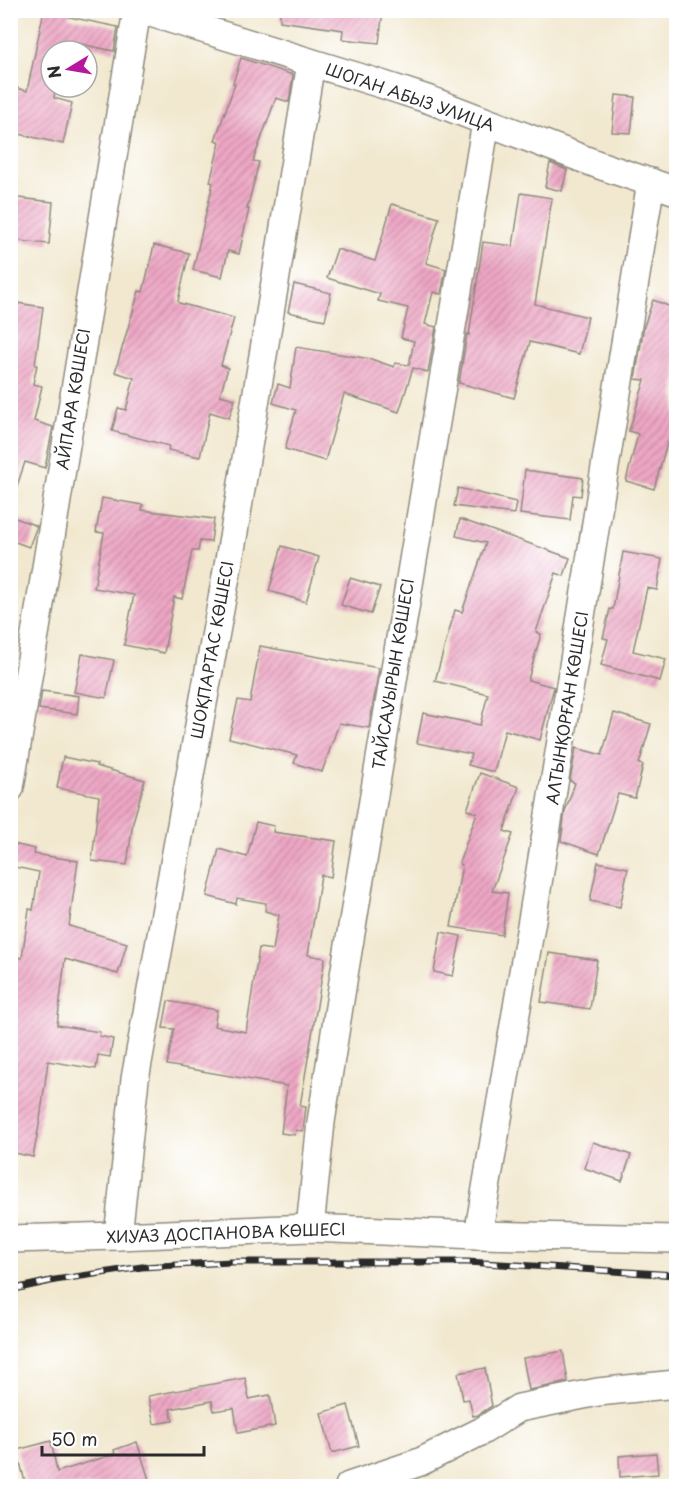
<svg xmlns="http://www.w3.org/2000/svg" width="687" height="1497" viewBox="0 0 687 1497" font-family="'Playpen Sans',sans-serif">
<defs>
<pattern id="building-hatch" width="6" height="6" patternUnits="userSpaceOnUse" patternTransform="scale(1.5)"><rect width="6" height="6" fill="#eea7c5"/><path d="M-1 1l2-2M0 6l6-6M5 7l2-2" fill="none" stroke="#c188a0"/></pattern>
</defs>
<rect width="100%" height="100%" fill="#fff"/>
<filter id="ink" filterUnits="userSpaceOnUse"><feTurbulence type="fractalNoise" baseFrequency=".0167" numOctaves="2"/><feDisplacementMap in="SourceGraphic" scale="12" xChannelSelector="R" yChannelSelector="G"/><feConvolveMatrix kernelMatrix="1 2 1 2 8 2 1 2 1" color-interpolation-filters="sRGB"/></filter>
<filter id="wash" filterUnits="userSpaceOnUse"><feTurbulence type="fractalNoise" baseFrequency=".008" numOctaves="4" result="noise"/><feDisplacementMap in="SourceGraphic" scale="24" xChannelSelector="R" yChannelSelector="G"/><feGaussianBlur stdDeviation="1.35" result="paint"/><feColorMatrix in="noise" values="0 0 0 0 0 0 0 0 0 0 0 0 0 0 0 0 0 1.4 0 .05"/><feComposite in="paint" operator="in"/></filter>
<g filter="url(#wash)">
<rect width="100%" height="100%" fill="#f1e8cf"/>
<g id="blocks">
<g fill="url(#building-hatch)">
<path d="M 44,10 L 70,10 L 69,17 L 118,27 L 114,51 L 66,41 L 64,51 L 51,51 L 51,87 L 56,87 L 54,98 L 72,103 L 63,144 L 10,132 L 10,86 L 27,91 Z"/>
<path d="M 280,10 L 383,10 L 379,43 L 342,39 L 343,30 L 280,21 Z"/>
<path d="M 241,58 L 293,75 L 289,102 L 276,98 L 253,161 L 259,162 L 247,209 L 249,209 L 239,254 L 228,251 L 222,277 L 193,270 L 213,183 L 210,182 L 220,142 L 215,140 L 235,84 L 233,83 Z"/>
<path d="M 616,95 L 635,97 L 631,133 L 612,132 Z"/>
<path d="M 550,163 L 567,170 L 562,191 L 545,187 Z"/>
<path d="M 521,193 L 552,198 L 535,304 L 588,317 L 579,354 L 530,342 L 514,398 L 459,383 L 467,334 L 469,335 L 483,242 L 513,246 Z"/>
<path d="M 10,197 L 53,202 L 49,244 L 10,240 Z"/>
<path d="M 392,204 L 439,218 L 426,263 L 446,269 L 441,294 L 433,292 L 425,324 L 436,327 L 428,372 L 413,368 L 399,412 L 344,394 L 325,461 L 285,449 L 296,410 L 273,403 L 278,384 L 290,388 L 296,347 L 371,359 L 394,367 L 395,363 L 409,365 L 414,341 L 401,338 L 408,308 L 378,301 L 380,294 L 327,278 L 337,249 L 375,261 Z"/>
<path d="M 154,245 L 189,253 L 178,301 L 179,303 L 234,318 L 221,365 L 228,368 L 220,395 L 235,399 L 229,418 L 210,412 L 200,457 L 168,450 L 169,446 L 112,431 L 118,408 L 126,410 L 134,378 L 115,372 L 139,291 L 143,292 Z"/>
<path d="M 294,284 L 331,293 L 325,320 L 288,312 Z"/>
<path d="M 653,300 L 676,309 L 676,379 L 674,398 L 676,399 L 676,446 L 667,443 L 654,489 L 626,481 L 638,434 L 629,431 L 645,380 L 635,379 L 644,326 Z"/>
<path d="M 10,302 L 43,307 L 35,365 L 37,365 L 33,384 L 42,386 L 34,421 L 53,427 L 45,468 L 25,462 L 14,495 L 10,494 Z"/>
<path d="M 525,470 L 583,478 L 581,496 L 573,495 L 570,520 L 520,514 Z"/>
<path d="M 458,488 L 516,502 L 514,514 L 454,506 Z"/>
<path d="M 102,498 L 143,505 L 142,510 L 214,519 L 211,542 L 200,541 L 198,551 L 192,551 L 182,599 L 174,597 L 164,653 L 124,645 L 134,595 L 94,588 L 104,533 L 96,532 Z"/>
<path d="M 10,516 L 37,526 L 29,547 L 10,540 Z"/>
<path d="M 460,519 L 570,558 L 564,576 L 556,573 L 536,632 L 541,634 L 528,680 L 554,687 L 540,740 L 505,730 L 494,772 L 468,765 L 471,754 L 417,743 L 423,713 L 480,725 L 488,694 L 435,681 L 455,610 L 462,612 L 486,543 L 456,536 Z"/>
<path d="M 282,546 L 319,557 L 306,602 L 269,591 Z"/>
<path d="M 623,552 L 662,559 L 657,590 L 647,588 L 633,651 L 666,659 L 660,681 L 601,665 L 608,639 L 603,638 L 610,609 L 613,609 Z"/>
<path d="M 350,578 L 380,587 L 371,614 L 341,605 Z"/>
<path d="M 260,646 L 379,668 L 369,728 L 339,723 L 322,772 L 294,763 L 297,755 L 229,738 L 238,700 L 250,702 Z"/>
<path d="M 82,654 L 114,660 L 106,698 L 74,692 Z"/>
<path d="M 42,691 L 79,696 L 77,714 L 39,709 Z"/>
<path d="M 614,713 L 651,724 L 639,764 L 643,765 L 635,798 L 618,794 L 599,854 L 561,841 L 565,812 L 575,783 L 570,781 L 576,748 L 602,755 Z"/>
<path d="M 63,757 L 97,764 L 96,766 L 145,780 L 133,822 L 127,865 L 92,861 L 99,796 L 57,788 Z"/>
<path d="M 480,773 L 519,787 L 504,831 L 513,834 L 492,891 L 508,893 L 502,935 L 451,927 L 462,865 L 459,863 L 477,813 L 467,810 Z"/>
<path d="M 256,822 L 274,826 L 273,832 L 336,841 L 331,877 L 321,875 L 308,955 L 325,958 L 300,1106 L 306,1107 L 303,1131 L 296,1130 L 295,1135 L 281,1133 L 287,1086 L 167,1065 L 174,1029 L 163,1028 L 168,1001 L 217,1010 L 214,1026 L 246,1032 L 259,948 L 273,950 L 279,915 L 265,911 L 266,903 L 237,898 L 236,904 L 207,896 L 219,849 L 247,857 Z"/>
<path d="M 13,844 L 35,849 L 34,854 L 78,861 L 69,926 L 127,943 L 118,974 L 65,959 L 57,1025 L 100,1032 L 99,1036 L 113,1039 L 110,1057 L 98,1055 L 96,1069 L 48,1061 L 40,1120 L 33,1157 L 10,1152 L 10,956 L 22,958 L 29,909 L 33,910 L 39,872 L 10,866 Z"/>
<path d="M 598,862 L 628,868 L 620,907 L 590,901 Z"/>
<path d="M 441,932 L 461,936 L 453,976 L 434,972 Z"/>
<path d="M 549,953 L 597,960 L 590,1009 L 541,1002 Z"/>
<path d="M 593,1142 L 631,1155 L 622,1181 L 584,1168 Z"/>
<path d="M 563,1351 L 568,1382 L 529,1390 L 523,1358 Z"/>
<path d="M 485,1368 L 492,1406 L 478,1415 L 473,1416 L 469,1399 L 463,1400 L 458,1373 Z"/>
<path d="M 245,1378 L 249,1399 L 270,1395 L 275,1426 L 238,1433 L 234,1408 L 214,1411 L 212,1401 L 170,1409 L 173,1421 L 154,1424 L 148,1396 Z"/>
<path d="M 348,1405 L 359,1446 L 332,1453 L 321,1413 Z"/>
<path d="M 51,1441 L 57,1472 L 115,1454 L 114,1450 L 137,1442 L 151,1486 L 24,1486 L 23,1483 L 25,1482 L 17,1450 Z"/>
<path d="M 656,1453 L 658,1474 L 620,1477 L 619,1456 Z"/>
</g>
</g>
</g>
<g filter="url(#ink)">
<use href="#blocks" fill-opacity="0" stroke="#8e8a7d" stroke-width="1.5"/>
<g fill="none" stroke-linecap="round" stroke-linejoin="round">
<g stroke="#8e8a7d" stroke-width="30">
<g id="minor">
<path d="M 141,10 L 381,84 L 430,100 L 599,165 L 676,191"/>
<path d="M 10,788 L 137,10"/>
<path d="M 310,1228 L 321,1122 L 344,975 L 486,122"/>
<path d="M 478,1235 L 534,908 L 651,182"/>
<path d="M 118,1236 L 135,1079 L 233,538 L 311,63"/>
<path d="M 10,1239 L 118,1236 L 310,1228 L 478,1235 L 676,1239"/>
<path d="M 349,1486 L 420,1462 L 482,1431 L 519,1408 L 598,1392 L 676,1384"/>
</g>
</g>
<use href="#minor" stroke="#fff" stroke-width="27"/>
<g stroke="#2b2b2b" stroke-width="7">
<path id="rail" d="M 10,1290 L 55,1280 L 142,1267 L 231,1262 L 467,1262 L 676,1275"/>
</g>
<use href="#rail" stroke="#fff" stroke-width="4.5" stroke-dasharray="14" stroke-linecap="butt"/>
</g>
</g>
<g text-anchor="middle" stroke-width="4.5" stroke-linejoin="round" paint-order="stroke">
<g font-size="16" fill="#2b2b2b" stroke="#fff">
<text transform="translate(410 97) rotate(19)" y="6">ШОГАН АБЫЗ УЛИЦА</text>
<text transform="translate(73 399) rotate(-81)" y="6">АЙПАРА КӨШЕСІ</text>
<text transform="translate(212 650) rotate(-80)" y="6">ШОҚПАРТАС КӨШЕСІ</text>
<text transform="translate(393 674) rotate(-81)" y="6">ТАЙСАУЫРЫН КӨШЕСІ</text>
<text transform="translate(567 708) rotate(-81)" y="6">АЛТЫНҚОРҒАН КӨШЕСІ</text>
<text transform="translate(226 1233) rotate(-2)" y="6">ХИУАЗ ДОСПАНОВА КӨШЕСІ</text>
</g>
</g>
<rect width="687" height="1497" fill="none" stroke="#fff" stroke-width="36"/>
<g transform="translate(69 69) rotate(259)"><circle r="28" fill="#ffffff" stroke="#aaaaaa" stroke-width="1.5"/>
<path d="M0-4.5L10 22L0 15L-10 22Z" fill="#b5179e"/>
<text y="-9" font-size="16" font-weight="bold" text-anchor="middle" fill="#2b2b2b">N</text>
</g>
<path d="M42 1446v9h162v-9" fill="none" stroke="#2b2b2b" stroke-width="3"/>
<text x="51" y="1446" font-size="18" fill="#2b2b2b" stroke="#ffffff" stroke-width="4.5" paint-order="stroke">50 m</text>
</svg>
